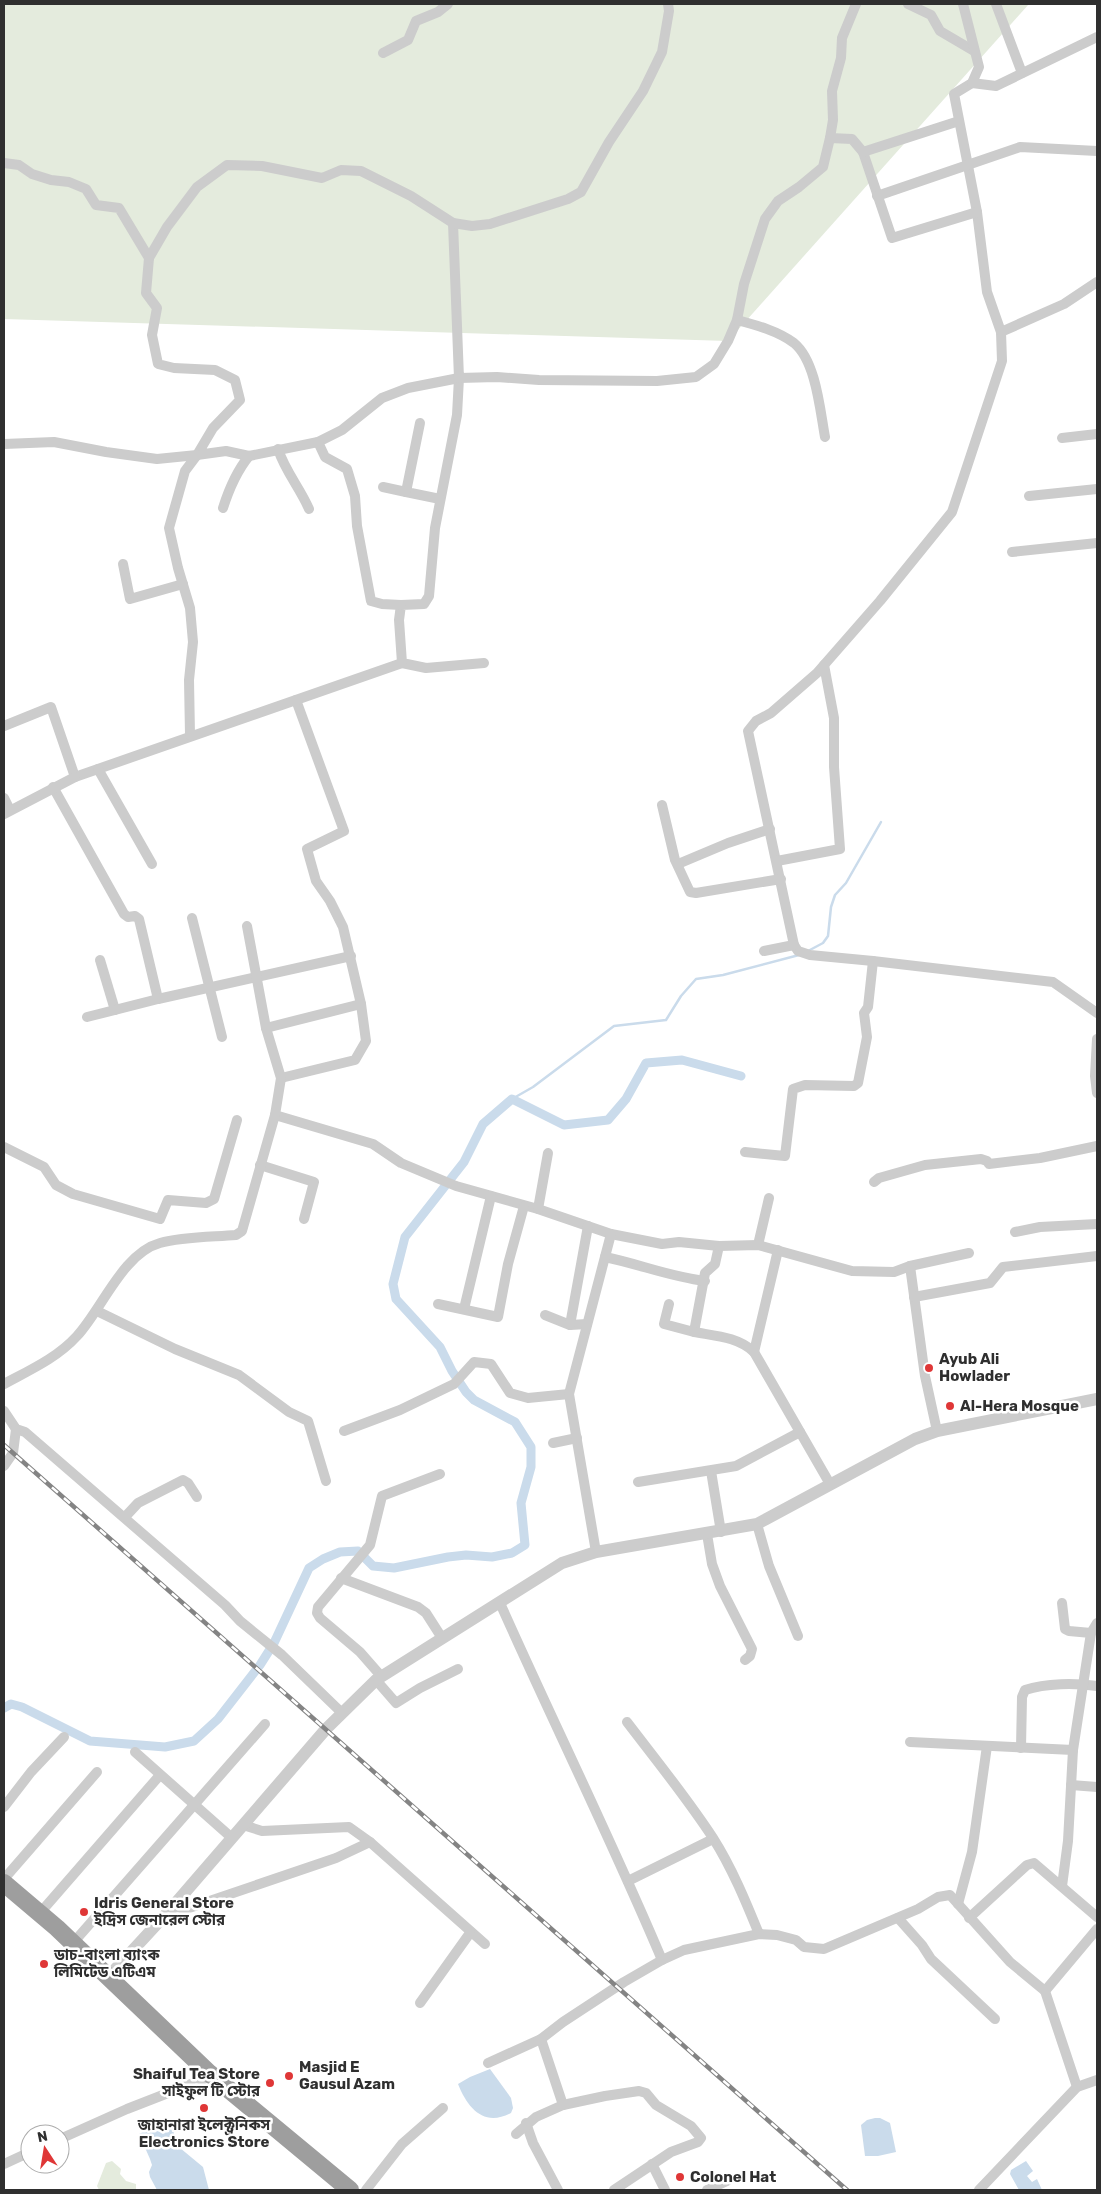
<svg xmlns="http://www.w3.org/2000/svg" width="1101" height="2194" viewBox="0 0 1101 2194" font-family="Rubik,'Noto Sans Bengali',sans-serif">
<rect width="100%" height="100%" fill="#fff"/>
<g fill="#e4ebdd">
<path d="M 4,4 L 1029,4 L 728,341 L 4,319 Z"/>
<path d="M 112,2161 L 121,2169 L 120,2174 L 126,2181 L 136,2184 L 136,2189 L 99,2190 L 97,2186 L 106,2163 Z"/>
</g>
<g fill="#cadbeb">
<path d="M 490,2069 L 511,2098 L 513,2108 L 511,2113 C 484,2127 468,2109 458,2084 L 470,2077 Z"/>
<path d="M 875,2118 L 880,2118 L 890,2123 L 896,2152 L 878,2156 L 865,2156 L 861,2125 L 867,2120 Z"/>
<path d="M 153,2127 L 174,2129 L 174,2143 L 203,2167 L 209,2190 L 157,2190 L 150,2177 L 149,2172 L 152,2165 L 150,2159 L 139,2134 Z"/>
<path d="M 1026,2161 L 1033,2171 L 1027,2176 L 1032,2182 L 1037,2179 L 1042,2190 L 1019,2190 L 1010,2174 L 1011,2170 Z"/>
</g>
<g fill="none" stroke-linecap="round" stroke-linejoin="round">
<g stroke="#cadbeb" stroke-width="2.5">
<path d="M 808,951 L 823,943 L 828,936 L 831,907 L 835,895 L 846,883 L 881,822"/>
<path d="M 512,1099 L 533,1087 L 614,1026 L 666,1020 L 681,996 L 696,979 L 723,975 L 799,955"/>
</g>
<path stroke="#cadbeb" stroke-width="9" d="M 4,1708 L 11,1704 L 22,1707 L 90,1741 L 165,1747 L 194,1741 L 218,1719 L 260,1665 L 274,1643 L 309,1568 L 323,1559 L 340,1552 L 358,1551 L 373,1566 L 394,1568 L 448,1557 L 466,1555 L 492,1557 L 512,1553 L 525,1545 L 521,1503 L 531,1467 L 531,1447 L 515,1422 L 474,1400 L 466,1392 L 452,1371 L 440,1347 L 396,1299 L 393,1284 L 405,1237 L 464,1162 L 483,1124 L 512,1099 L 564,1125 L 608,1120 L 626,1099 L 646,1063 L 682,1060 L 741,1076"/>
<g stroke="#ccc" stroke-width="10">
<path d="M 908,4 L 931,15 L 940,31 L 974,51"/>
<path d="M 963,4 L 979,67 L 972,83 L 954,94 L 977,212 L 987,292 L 1001,332 L 1002,361 L 952,512 L 880,601 L 817,673 L 771,713 L 756,721 L 748,731 L 794,945 L 798,951 L 810,955 L 873,961 L 1053,982 L 1097,1013"/>
<path d="M 996,4 L 1022,73"/>
<path d="M 383,53 L 408,40 L 416,21 L 438,12 L 448,4"/>
<path d="M 972,83 L 996,86 L 1097,37"/>
<path d="M 830,138 L 833,120 L 832,91 L 841,58 L 842,38 L 856,4"/>
<path d="M 863,152 L 892,238 L 977,212"/>
<path d="M 4,163 L 19,165 L 32,174 L 51,180 L 69,182 L 86,189 L 96,205 L 119,208 L 149,258 L 146,293 L 157,308 L 152,335 L 158,364 L 174,368 L 215,370 L 235,380 L 240,400 L 213,428 L 197,455 L 226,451 L 249,456 L 318,442 L 342,430 L 382,398 L 408,388 L 459,378 L 457,415 L 435,528 L 429,596 L 424,604 L 401,605 L 399,620 L 402,663 L 426,668 L 484,663"/>
<path d="M 877,196 L 1020,147 L 1097,151"/>
<path d="M 453,223 L 459,378 L 497,377 L 539,380 L 657,381 L 696,377 L 714,364 L 728,341 L 737,320 L 744,284 L 765,219 L 778,201 L 799,187 L 823,167 L 830,138 L 852,139 L 863,152 L 959,121"/>
<path d="M 149,258 L 167,227 L 197,187 L 227,165 L 262,166 L 322,178 L 341,170 L 361,171 L 411,196 L 453,223 L 472,226 L 490,224 L 568,199 L 581,192 L 609,142 L 643,91 L 662,52 L 669,11 L 668,4"/>
<path d="M 737,320 C 756,325 778,331 794,343 C 816,361 820,410 825,437"/>
<path d="M 1001,332 L 1064,304 L 1097,282"/>
<path d="M 420,423 L 406,492 L 440,499"/>
<path d="M 1062,438 L 1097,434"/>
<path d="M 318,442 L 325,457 L 347,469 L 355,496 L 357,526 L 371,601 L 382,604 L 401,605"/>
<path d="M 4,444 L 54,442 L 106,452 L 157,459 L 197,455"/>
<path d="M 278,449 C 285,471 300,488 309,509"/>
<path d="M 383,487 L 406,492"/>
<path d="M 1029,496 L 1097,489"/>
<path d="M 223,508 C 229,489 236,472 249,456"/>
<path d="M 1012,552 L 1097,543"/>
<path d="M 123,564 L 130,599 L 183,584"/>
<path d="M 296,700 L 344,831 L 307,849 L 316,881 L 330,901 L 343,927 L 361,1004"/>
<path d="M 4,726 L 51,707 L 75,777 L 402,663"/>
<path d="M 190,735 L 189,680 L 193,642 L 190,608 L 178,568 L 169,528 L 185,471 L 197,455"/>
<path d="M 98,769 L 152,864"/>
<path d="M 53,787 L 124,914 L 128,917 L 135,916 L 139,919 L 158,999"/>
<path d="M 4,798 L 10,810"/>
<path d="M 662,805 L 675,860 L 690,892 L 696,893 L 781,879"/>
<path d="M 4,814 L 75,777"/>
<path d="M 777,861 L 840,849 L 834,767 L 834,718 L 824,665"/>
<path d="M 678,864 L 728,843 L 770,829"/>
<path d="M 192,918 L 222,1037"/>
<path d="M 764,951 L 794,945"/>
<path d="M 100,960 L 115,1010"/>
<path d="M 87,1017 L 158,999 L 351,956"/>
<path d="M 266,1028 L 361,1004 L 366,1041 L 355,1060 L 281,1078"/>
<path d="M 1097,1039 L 1095,1076 L 1097,1093"/>
<path d="M 275,1115 L 373,1144 L 401,1163 L 456,1186 L 538,1209 L 611,1234 L 662,1244 L 679,1242 L 719,1246 L 715,1264 L 705,1273 L 694,1332 L 664,1324 L 669,1304"/>
<path d="M 4,1147 L 44,1167 L 56,1185 L 73,1194 L 160,1219 L 168,1200 L 206,1203 L 214,1199 L 237,1120"/>
<path d="M 745,1152 L 785,1156 L 793,1089 L 805,1085 L 854,1086 L 858,1083 L 867,1037 L 864,1013 L 868,1007 L 873,961"/>
<path d="M 260,1165 L 314,1182 L 304,1219"/>
<path d="M 874,1182 L 879,1178 L 925,1165 L 981,1159 L 987,1161 L 989,1164 L 1040,1158 L 1097,1146"/>
<path d="M 538,1209 L 548,1153"/>
<path d="M 1015,1232 L 1040,1227 L 1097,1224"/>
<path d="M 758,1245 L 769,1198"/>
<path d="M 719,1246 L 758,1245 L 852,1271 L 894,1272 L 910,1266 L 969,1253"/>
<path d="M 605,1257 C 639,1264 671,1277 705,1281"/>
<path d="M 910,1266 L 925,1376 L 937,1431"/>
<path d="M 914,1297 L 990,1283 L 1003,1267 L 1097,1256"/>
<path d="M 438,1304 L 498,1317 L 508,1264 L 524,1206"/>
<path d="M 464,1309 L 491,1196"/>
<path d="M 97,1311 L 175,1349 L 239,1375 L 289,1412 L 308,1421 L 326,1481"/>
<path d="M 545,1315 L 570,1325 L 587,1324"/>
<path d="M 570,1325 L 588,1226"/>
<path d="M 694,1332 C 716,1336 738,1337 754,1352 L 830,1484"/>
<path d="M 754,1352 L 778,1250"/>
<path d="M 4,1384 C 30,1370 57,1358 77,1336 C 102,1309 123,1253 160,1243 C 182,1237 213,1237 236,1235 L 242,1231 L 275,1115 L 281,1078 L 266,1028 L 247,926"/>
<path d="M 4,1411 L 16,1429 L 25,1432 L 225,1605 L 240,1621 L 282,1655 L 341,1712"/>
<path d="M 344,1431 L 400,1410 L 454,1384 L 474,1362 L 491,1364 L 510,1393 L 528,1398 L 569,1394"/>
<path d="M 553,1443 L 577,1438"/>
<path d="M 4,1466 L 13,1453 L 16,1429"/>
<path d="M 711,1471 L 721,1532"/>
<path d="M 638,1482 L 736,1466 L 800,1432"/>
<path d="M 125,1517 L 138,1503 L 183,1480 L 188,1483 L 197,1497"/>
<path d="M 757,1524 L 769,1566 L 798,1636"/>
<path d="M 707,1534 L 712,1564 L 720,1586 L 752,1649 L 750,1656 L 745,1660"/>
<path d="M 596,1552 L 569,1394 L 611,1234"/>
<path d="M 341,1578 L 418,1607 L 426,1613 L 442,1638"/>
<path d="M 500,1603 C 553,1722 611,1839 662,1960"/>
<path d="M 1062,1603 L 1065,1629 L 1069,1631 L 1091,1633"/>
<path d="M 381,1676 L 360,1652 L 320,1618 L 317,1613 L 318,1607 L 370,1545 L 382,1496 L 440,1474"/>
<path d="M 376,1680 L 396,1703 L 420,1688 L 458,1669"/>
<path d="M 627,1722 C 656,1760 687,1798 713,1838 C 732,1868 746,1902 759,1934"/>
<path d="M 910,1742 L 1073,1750"/>
<path d="M 1021,1748 L 1022,1697 L 1025,1690 C 1046,1683 1075,1683 1097,1686"/>
<path d="M 135,1752 L 232,1838"/>
<path d="M 1071,1785 L 1097,1787"/>
<path d="M 4,1807 L 31,1772 L 64,1737"/>
<path d="M 243,1825 L 262,1831 L 349,1827 L 370,1842 L 485,1944"/>
<path d="M 4,1879 L 97,1772"/>
<path d="M 628,1881 L 713,1839"/>
<path d="M 1062,1886 L 1068,1841 L 1073,1750 L 1091,1633 L 1097,1623"/>
<path d="M 958,1904 L 972,1852 L 987,1746"/>
<path d="M 168,1912 L 192,1907 L 336,1858 L 370,1842"/>
<path d="M 40,1913 L 160,1775"/>
<path d="M 898,1918 L 922,1945 L 931,1959 L 995,2019"/>
<path d="M 969,1918 L 1027,1865 L 1034,1863 L 1097,1917"/>
<path d="M 73,1943 L 265,1724"/>
<path d="M 1045,1991 L 1097,1929"/>
<path d="M 420,2003 L 470,1933"/>
<path d="M 541,2039 L 563,2105"/>
<path d="M 488,2063 L 541,2039 L 563,2022 L 624,1982 L 662,1960 L 684,1950 L 759,1934 L 777,1935 L 796,1940 L 804,1947 L 824,1949 L 918,1909 L 938,1897 L 950,1895 L 1010,1962 L 1045,1991 L 1077,2087"/>
<path d="M 526,2123 L 533,2143 L 558,2190"/>
<path d="M 516,2134 L 536,2117 L 563,2105 L 605,2096 L 639,2091 L 646,2093 L 656,2105 L 691,2126 L 701,2138 L 698,2142 L 671,2152 L 614,2190"/>
<path d="M 60,2139 L 127,2109 L 204,2079"/>
<path d="M 4,2164 L 30,2152"/>
<path d="M 652,2164 L 665,2190"/>
<path d="M 366,2190 L 402,2144 L 443,2108"/>
<path d="M 707,2190 L 727,2181"/>
<path d="M 979,2190 L 1077,2087 L 1097,2080"/>
</g>
<path stroke="#ccc" stroke-width="12" d="M 109,1976 L 168,1912 L 326,1729 L 376,1680 L 562,1563 L 596,1552 L 757,1524 L 915,1439 L 937,1431 L 1097,1399"/>
<path stroke="#9e9e9e" stroke-width="18" d="M 4,1883 L 57,1928 L 209,2073 L 350,2190"/>
<g stroke="#848484" stroke-width="4.5">
<path id="rail" d="M 4,1445 L 847,2190"/>
</g>
<use href="#rail" stroke="#fff" stroke-width="2.5" stroke-dasharray="8" stroke-linecap="butt"/>
</g>
<g fill="#df3737" stroke="#fff" stroke-width="2">
<circle cx="929" cy="1368" r="5"/>
<circle cx="950" cy="1406" r="5"/>
<circle cx="84" cy="1912" r="5"/>
<circle cx="44" cy="1964" r="5"/>
<circle cx="289" cy="2076" r="5"/>
<circle cx="270" cy="2083" r="5"/>
<circle cx="204" cy="2108" r="5"/>
<circle cx="680" cy="2177" r="5"/>
</g>
<g text-anchor="middle" stroke-width="5" stroke-linejoin="round" paint-order="stroke">
<g font-size="15" font-weight="bold" fill="#2f2f2f" stroke="#fff" text-anchor="start">
<text x="939" y="1364">Ayub Ali<tspan x="939" dy="17">Howlader</tspan></text>
<text x="960" y="1411">Al-Hera Mosque</text>
<text x="94" y="1908">Idris General Store<tspan x="94" dy="17">ইদ্রিস জেনারেল স্টোর</tspan></text>
<text x="54" y="1960">ডাচ-বাংলা ব্যাংক<tspan x="54" dy="17">লিমিটেড এটিএম</tspan></text>
<text x="299" y="2072">Masjid E<tspan x="299" dy="17">Gausul Azam</tspan></text>
<text x="260" y="2079" text-anchor="end">Shaiful Tea Store<tspan x="260" dy="17">সাইফুল টি স্টোর</tspan></text>
<text x="204" y="2130" text-anchor="middle">জাহানারা ইলেক্ট্রনিকস<tspan x="204" dy="17">Electronics Store</tspan></text>
<text x="690" y="2182">Colonel Hat</text>
</g>
</g>
<rect width="1101" height="2194" fill="none" stroke="#2f2f2f" stroke-width="10"/>
<g transform="translate(45 2149) rotate(348)"><circle r="24" fill="#ffffff" stroke="#acacac"/>
<path d="M0-4L9 19L0 12L-9 19Z" fill="#df3737"/>
<text y="-8" font-size="14" font-weight="bold" text-anchor="middle" fill="#2f2f2f">N</text>
</g>
</svg>
